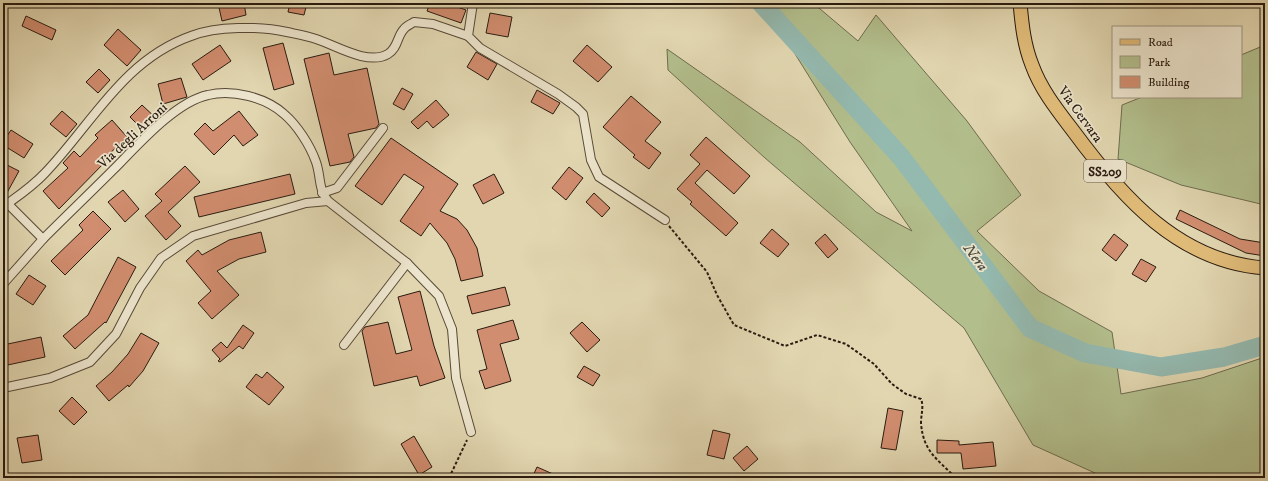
<svg xmlns="http://www.w3.org/2000/svg" width="1268" height="481" viewBox="0 0 1268 481" font-family="'IM FELL DW Pica',serif">
<rect width="100%" height="100%" fill="#e1d6b0"/>
<filter id="stains"><feTurbulence type="fractalNoise" baseFrequency=".005" numOctaves="4"/><feColorMatrix values="0 0 0 0 .2 0 0 0 0 .09 0 0 0 0 .02 0 0 0 .5 -.17"/></filter>
<radialGradient id="worn" r=".72"><stop offset=".6" stop-color="#630" stop-opacity="0"/><stop offset="1" stop-color="#630" stop-opacity=".3"/></radialGradient>
<g fill="#b2be8c" stroke="#6e6c4e">
<path d="M 755,3 L 813,3 L 858,41 L 876,15 L 967,121 L 1021,195 L 977,231 L 1039,291 L 1112,332 L 1121,394 L 1202,378 L 1265,357 L 1265,478 L 1106,478 L 1033,445 L 964,328 L 765,158 L 668,70 L 667,49 L 800,142 L 876,212 L 912,231 L 850,142 L 767,9 Z"/>
<path d="M 1265,45 L 1265,205 L 1181,185 L 1118,159 L 1122,105 L 1142,97 L 1241,97 L 1241,55 Z"/>
</g>
<g fill="none" stroke-linecap="round" stroke-linejoin="round">
<path stroke="#94b9af" stroke-width="19" d="M 761,3 L 901,157 L 1030,328 L 1085,353 L 1161,367 L 1224,357 L 1265,345"/>
</g>
<g fill="#d18d6f" stroke="#291b0f">
<path d="M 218,3 L 244,3 L 246,15 L 222,21 Z"/>
<path d="M 290,3 L 307,3 L 304,15 L 288,12 Z"/>
<path d="M 430,3 L 446,3 L 466,10 L 461,23 L 427,11 Z"/>
<path d="M 490,13 L 512,17 L 508,37 L 486,33 Z"/>
<path d="M 26,16 L 56,30 L 52,40 L 22,26 Z"/>
<path d="M 118,29 L 141,50 L 127,66 L 104,45 Z"/>
<path d="M 283,43 L 294,84 L 274,90 L 263,48 Z"/>
<path d="M 220,45 L 231,61 L 203,80 L 192,64 Z"/>
<path d="M 587,45 L 612,67 L 598,82 L 573,61 Z"/>
<path d="M 476,52 L 497,64 L 488,80 L 467,67 Z"/>
<path d="M 329,53 L 334,75 L 367,68 L 379,124 L 376,128 L 348,134 L 354,157 L 350,162 L 330,166 L 304,59 Z"/>
<path d="M 99,69 L 110,80 L 98,93 L 86,82 Z"/>
<path d="M 181,78 L 187,97 L 163,104 L 158,84 Z"/>
<path d="M 402,88 L 413,94 L 404,110 L 393,104 Z"/>
<path d="M 537,90 L 560,103 L 553,114 L 531,102 Z"/>
<path d="M 631,96 L 661,122 L 645,141 L 661,153 L 649,169 L 633,157 L 635,155 L 603,127 Z"/>
<path d="M 436,100 L 449,115 L 433,128 L 427,121 L 418,129 L 411,122 Z"/>
<path d="M 142,105 L 157,119 L 144,131 L 130,117 Z"/>
<path d="M 62,111 L 77,124 L 66,137 L 50,124 Z"/>
<path d="M 239,111 L 258,135 L 243,146 L 234,135 L 214,155 L 194,134 L 205,123 L 213,131 Z"/>
<path d="M 112,120 L 127,137 L 105,158 L 107,160 L 59,209 L 43,191 L 68,168 L 63,163 L 74,151 L 80,157 L 98,138 L 95,135 Z"/>
<path d="M 11,130 L 33,144 L 24,158 L 3,145 L 3,142 Z"/>
<path d="M 706,137 L 750,176 L 734,194 L 707,170 L 695,183 L 738,223 L 726,236 L 690,204 L 692,202 L 677,189 L 700,164 L 690,155 Z"/>
<path d="M 391,138 L 458,184 L 440,211 L 457,219 L 467,230 L 477,248 L 483,276 L 461,281 L 455,259 L 447,243 L 430,223 L 421,236 L 400,221 L 424,187 L 404,174 L 382,205 L 355,186 Z"/>
<path d="M 3,163 L 19,171 L 3,200 Z"/>
<path d="M 185,166 L 200,182 L 168,212 L 181,226 L 166,240 L 145,216 L 162,201 L 155,194 Z"/>
<path d="M 569,167 L 583,178 L 566,200 L 552,188 Z"/>
<path d="M 290,174 L 295,194 L 199,217 L 194,197 Z"/>
<path d="M 494,174 L 504,193 L 483,204 L 473,185 Z"/>
<path d="M 123,190 L 139,209 L 125,222 L 108,202 Z"/>
<path d="M 594,193 L 610,208 L 602,217 L 586,202 Z"/>
<path d="M 1180,210 L 1240,239 L 1265,243 L 1265,256 L 1246,253 L 1176,219 Z"/>
<path d="M 93,211 L 111,229 L 65,275 L 51,261 L 83,230 L 79,225 Z"/>
<path d="M 772,229 L 789,244 L 778,257 L 760,243 Z"/>
<path d="M 261,232 L 266,252 L 239,259 L 217,271 L 239,295 L 212,319 L 198,303 L 211,291 L 186,261 L 198,250 L 202,255 L 229,240 Z"/>
<path d="M 825,234 L 838,249 L 828,258 L 815,243 Z"/>
<path d="M 1114,234 L 1128,245 L 1116,261 L 1102,250 Z"/>
<path d="M 118,257 L 136,267 L 106,323 L 105,322 L 75,349 L 63,336 L 88,315 Z"/>
<path d="M 1141,259 L 1156,267 L 1146,282 L 1132,274 Z"/>
<path d="M 29,275 L 46,286 L 33,305 L 16,294 Z"/>
<path d="M 505,287 L 510,305 L 472,314 L 467,296 Z"/>
<path d="M 420,291 L 434,346 L 445,378 L 420,386 L 417,376 L 374,386 L 362,331 L 365,327 L 388,322 L 396,354 L 412,350 L 398,297 Z"/>
<path d="M 513,320 L 519,339 L 500,344 L 511,381 L 485,389 L 479,371 L 487,369 L 477,330 Z"/>
<path d="M 582,322 L 600,340 L 587,352 L 570,333 Z"/>
<path d="M 243,325 L 254,333 L 243,349 L 239,346 L 220,362 L 218,361 L 220,359 L 212,350 L 221,342 L 227,348 Z"/>
<path d="M 141,333 L 159,343 L 143,371 L 129,387 L 128,385 L 109,401 L 96,386 L 112,372 L 128,354 Z"/>
<path d="M 41,337 L 45,357 L 3,366 L 3,345 Z"/>
<path d="M 584,366 L 600,375 L 593,386 L 577,377 Z"/>
<path d="M 267,372 L 284,387 L 269,405 L 246,387 L 256,374 L 262,378 Z"/>
<path d="M 72,397 L 87,412 L 74,425 L 59,411 Z"/>
<path d="M 888,408 L 903,411 L 896,450 L 881,448 Z"/>
<path d="M 713,430 L 730,434 L 724,459 L 707,455 Z"/>
<path d="M 38,435 L 42,460 L 22,463 L 17,438 Z"/>
<path d="M 414,436 L 432,467 L 419,475 L 401,444 Z"/>
<path d="M 937,440 L 959,441 L 959,445 L 993,442 L 996,466 L 963,469 L 961,453 L 937,453 Z"/>
<path d="M 747,446 L 758,459 L 744,471 L 733,458 Z"/>
<path d="M 537,467 L 562,478 L 532,478 Z"/>
</g>
<g fill="none" stroke-linecap="round" stroke-linejoin="round">
<g stroke="#574a37" stroke-width="10">
<g id="minor">
<path d="M 473,3 L 468,36 L 480,48 L 558,94 L 576,107 L 583,114 L 591,160 L 599,177 L 665,220"/>
<path d="M 322,193 L 337,188 L 383,128"/>
<path d="M 8,204 L 43,239 C 66,216 90,193 114,169 C 137,146 175,102 208,95 C 232,89 265,97 284,114 C 297,125 310,145 316,162 C 321,176 318,189 328,201"/>
<path d="M 3,207 C 18,196 32,187 45,173 C 92,124 123,60 191,36 C 216,26 260,26 287,32 C 296,34 307,36 316,39 C 335,45 368,66 388,54 C 398,48 397,36 404,29 C 406,26 411,24 414,22 L 433,24 L 468,36"/>
<path d="M 3,284 L 43,239"/>
<path d="M 344,345 L 407,263"/>
<path d="M 3,388 L 50,378 L 90,362 L 116,334 L 140,288 L 161,258 L 193,236 L 306,203 L 328,201 L 407,263 L 439,296 L 452,329 L 456,378 L 471,432"/>
</g>
</g>
<g stroke="#291b0f" stroke-width="15">
<path id="primary" d="M 1020,3 C 1022,25 1024,45 1032,65 C 1041,90 1058,111 1074,132 C 1122,197 1179,262 1265,268"/>
</g>
<g stroke="#291b0f" stroke-width="2" stroke-dasharray="3 2" stroke-linecap="butt">
<path d="M 669,226 L 707,272 L 717,295 L 734,325 L 785,346 L 817,335 L 846,344 L 874,364 L 892,384 L 906,394 L 921,399 C 924,407 921,414 921,423 C 923,451 937,459 956,478"/>
<path d="M 449,478 L 467,440"/>
</g>
<use href="#minor" stroke="#ece4cc" stroke-width="8"/>
<use href="#primary" stroke="#e0bb78" stroke-width="13"/>
</g>
<g text-anchor="middle" stroke-width="3.5" stroke-linejoin="round" paint-order="stroke">
<rect fill="#ece4cc" stroke="#645748" stroke-width="1" x="1084" y="160" width="42" height="22" rx="3"/>
<g font-size="13" font-weight="bold" fill="#291b0f">
<text x="1105" y="176">SS209</text>
</g>
<g font-size="14" fill="#291b0f" stroke="#ece4cc">
<text transform="translate(1081 114) rotate(54)" y="5">Via Cervara</text>
<text transform="translate(132 135) rotate(-43)" y="5">Via degli Arroni</text>
</g>
<g font-size="15" font-style="italic" fill="#494a3f" stroke="#ece4cc">
<text transform="translate(976 257) rotate(53)" y="5">Nera</text>
</g>
</g>
<rect width="1268" height="481" fill="none" stroke="#e1d6b0" stroke-width="16"/>
<rect x="4" y="4" width="1260" height="473" fill="none" stroke="#291b0f" stroke-width="2"/>
<rect x="8" y="8" width="1252" height="465" fill="none" stroke="#291b0f"/>
<rect x="1112" y="26" width="130" height="72" fill="#ece4cc" stroke="#9e9480"/>
<rect x="1120" y="39" width="20" height="6" fill="#e0bb78" stroke="#9e9480"/>
<text x="1148" y="46" font-size="12" fill="#291b0f">Road</text>
<rect x="1120" y="56" width="20" height="12" fill="#b2be8c" stroke="#9e9480"/>
<text x="1148" y="66" font-size="12" fill="#291b0f">Park</text>
<rect x="1120" y="76" width="20" height="12" fill="#d18d6f" stroke="#9e9480"/>
<text x="1148" y="86" font-size="12" fill="#291b0f">Building</text>
<rect width="100%" height="100%" filter="url(#stains)"/>
<rect width="100%" height="100%" fill="url(#worn)"/>
</svg>
